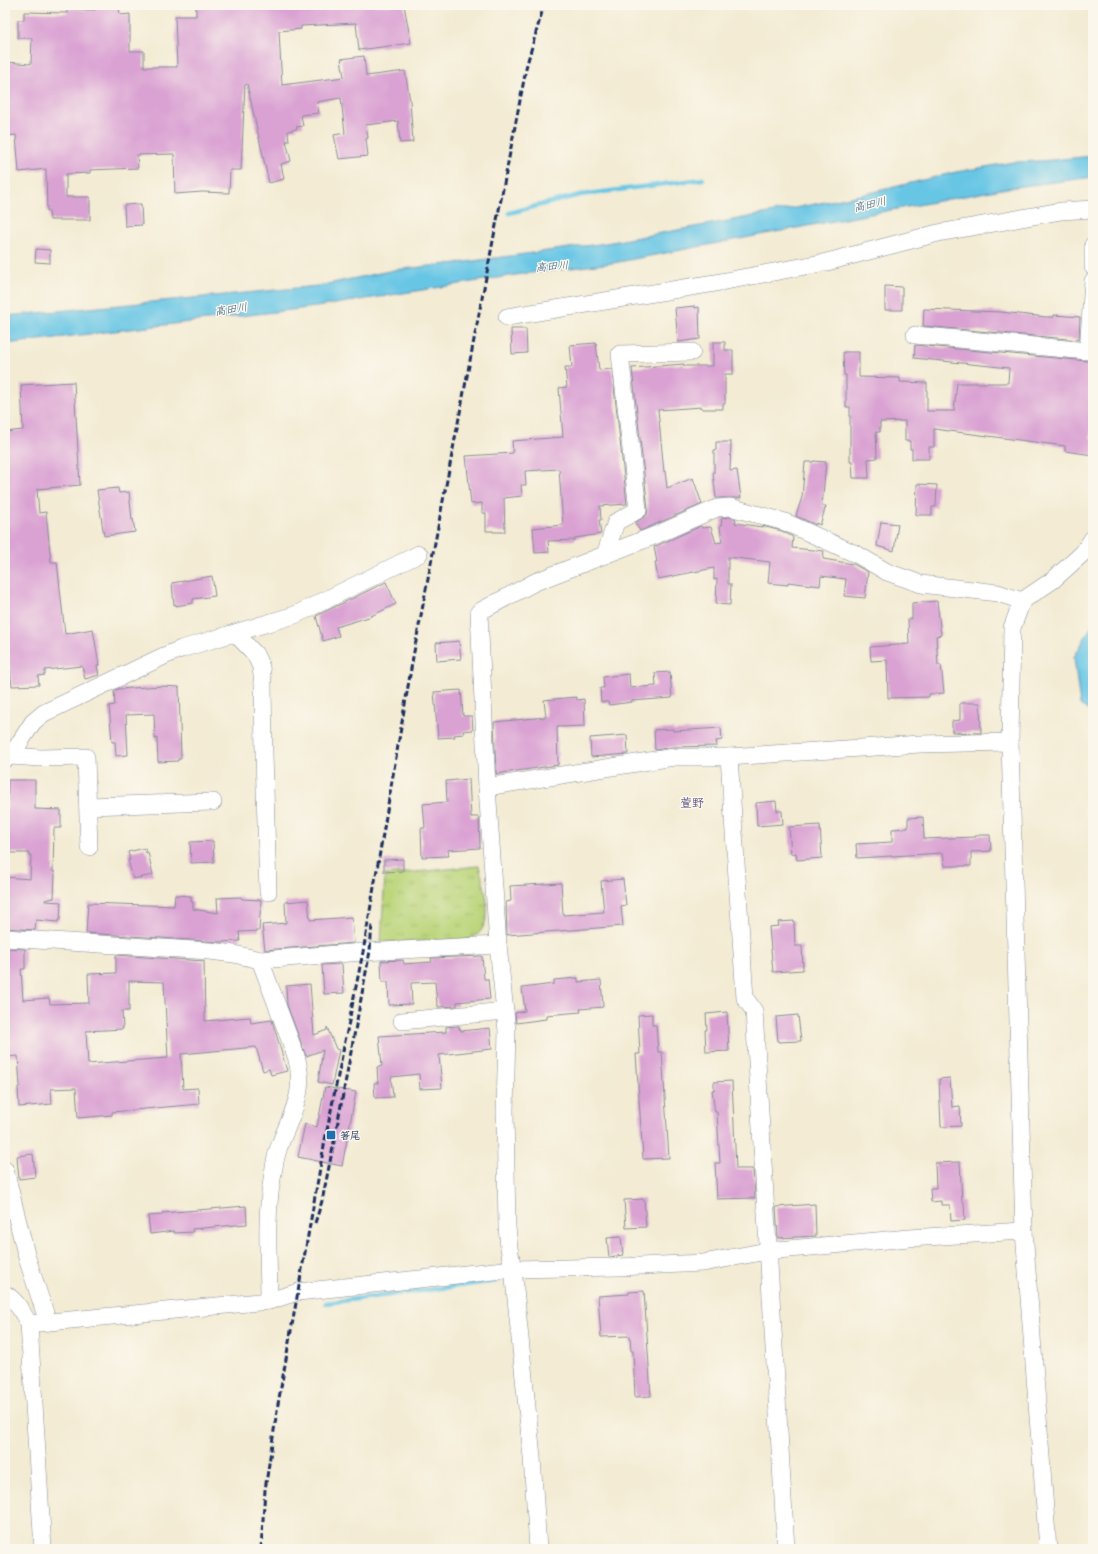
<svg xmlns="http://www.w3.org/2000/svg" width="1098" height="1554" viewBox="0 0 1098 1554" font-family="'Balsamiq Sans','Klee One',sans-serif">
<defs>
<pattern id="grass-tufts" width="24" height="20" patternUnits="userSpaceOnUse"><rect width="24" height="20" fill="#bcd67b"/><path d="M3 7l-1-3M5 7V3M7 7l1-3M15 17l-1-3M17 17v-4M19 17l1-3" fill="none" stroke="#a1b86d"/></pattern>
</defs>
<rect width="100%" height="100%" fill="#fbf7ec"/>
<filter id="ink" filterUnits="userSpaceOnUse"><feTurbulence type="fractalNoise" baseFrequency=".025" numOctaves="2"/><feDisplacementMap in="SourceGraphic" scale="8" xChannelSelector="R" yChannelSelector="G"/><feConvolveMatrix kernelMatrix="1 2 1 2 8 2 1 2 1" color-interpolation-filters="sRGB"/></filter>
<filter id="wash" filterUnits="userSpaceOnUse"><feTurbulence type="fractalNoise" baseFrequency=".012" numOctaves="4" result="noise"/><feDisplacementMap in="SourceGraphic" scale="16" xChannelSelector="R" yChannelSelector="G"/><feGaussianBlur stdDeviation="0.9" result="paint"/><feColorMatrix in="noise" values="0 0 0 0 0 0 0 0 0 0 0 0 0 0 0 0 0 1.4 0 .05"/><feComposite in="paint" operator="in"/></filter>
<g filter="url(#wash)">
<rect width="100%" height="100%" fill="#f3ebd3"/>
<path fill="url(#grass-tufts)" stroke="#6c826c" d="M 479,866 C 484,887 496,919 476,936 C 473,938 468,939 464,940 L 381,942 L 385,875 Z"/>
<g fill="#67c6e5" stroke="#417aa2">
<path d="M 1093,156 L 1093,177 L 1007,188 L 613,263 L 522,274 L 316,307 L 5,344 L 5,316 L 318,286 L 394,270 L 466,262 L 606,243 L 733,220 L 861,195 L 956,172 L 1014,162 L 1041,161 Z"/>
<path d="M 1093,624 L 1093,713 L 1080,705 L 1074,657 Z"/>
</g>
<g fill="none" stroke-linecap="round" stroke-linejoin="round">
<g stroke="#67c6e5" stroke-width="4.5">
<path d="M 509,213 L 580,195 L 703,179"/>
<path d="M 326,1303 L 496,1281"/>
</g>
</g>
<g id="blocks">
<g fill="#daa2d3" fill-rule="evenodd">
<path d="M 94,5 L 119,5 L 120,15 L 130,14 L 130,51 L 144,51 L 144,67 L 177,67 L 175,16 L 196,16 L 196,5 L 404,5 L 411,43 L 359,50 L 356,23 L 301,26 L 301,29 L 279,31 L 280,50 L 282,85 L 344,77 L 341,59 L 364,56 L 366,76 L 405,71 L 410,101 L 413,142 L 400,143 L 398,121 L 366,125 L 368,138 L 366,139 L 368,156 L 339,159 L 334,135 L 345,133 L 341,98 L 317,102 L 319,113 L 301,115 L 303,126 L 296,127 L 297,129 L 288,131 L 289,141 L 286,141 L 291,161 L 281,164 L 284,179 L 269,183 L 247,84 L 245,85 L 241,170 L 230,170 L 229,193 L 202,192 L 175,194 L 174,154 L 137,155 L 138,168 L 90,170 L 90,173 L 66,174 L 66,197 L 90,197 L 90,220 L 50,220 L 49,211 L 47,211 L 46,169 L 19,172 L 16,135 L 5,136 L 5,62 L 31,64 L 32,38 L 18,38 L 18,20 L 24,20 L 24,12 L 67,13 L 67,9 L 95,10 Z"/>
<path d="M 141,204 L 142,225 L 125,226 L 124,205 Z"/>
<path d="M 36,249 L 50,250 L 50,263 L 35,262 Z"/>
<path d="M 885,286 L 902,287 L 902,310 L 885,310 Z"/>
<path d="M 695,306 L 695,308 L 699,307 L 700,339 L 678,342 L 675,308 Z"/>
<path d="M 924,309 L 1001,312 L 1046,317 L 1054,317 L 1054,315 L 1080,317 L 1079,340 L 923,326 Z"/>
<path d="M 511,329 L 526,329 L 527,353 L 512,354 Z"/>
<path d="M 713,342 L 725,342 L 725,350 L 733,350 L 733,374 L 725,374 L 725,404 L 723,404 L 723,409 L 702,409 L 702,407 L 658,410 L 664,472 L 665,471 L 667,488 L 693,478 L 702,504 L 640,531 L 635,523 L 647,515 L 648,509 L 632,368 L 684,364 L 684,366 L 713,366 Z"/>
<path d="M 596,343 L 599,370 L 612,369 L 627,504 L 600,506 L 601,520 L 599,520 L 601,534 L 575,538 L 575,540 L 548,541 L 549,552 L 535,553 L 533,528 L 563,525 L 559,469 L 525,471 L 526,485 L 521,485 L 522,496 L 504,498 L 505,532 L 493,532 L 493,531 L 486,531 L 486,513 L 482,513 L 482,503 L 471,504 L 466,456 L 513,453 L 512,441 L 563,437 L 559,388 L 567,387 L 565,367 L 572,367 L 570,345 Z"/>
<path d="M 915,345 L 1087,361 L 1093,359 L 1093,416 L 1090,438 L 1093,438 L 1093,455 L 1065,451 L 1065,446 L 934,429 L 934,447 L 929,447 L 929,459 L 912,459 L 912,449 L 910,449 L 910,441 L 905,441 L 905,421 L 880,422 L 880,432 L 876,432 L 877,458 L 868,459 L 869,478 L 853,478 L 852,462 L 850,462 L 850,407 L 846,407 L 846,375 L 844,375 L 843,352 L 859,352 L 859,377 L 900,378 L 900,382 L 927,383 L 927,411 L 954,411 L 957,383 L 1008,383 L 1009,368 L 914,358 Z"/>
<path d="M 74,382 L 80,485 L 37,489 L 39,513 L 46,512 L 51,562 L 57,562 L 65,634 L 93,629 L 99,665 L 97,666 L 99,675 L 85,679 L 82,666 L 45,670 L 45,675 L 38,676 L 39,685 L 12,686 L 6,639 L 5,639 L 5,539 L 7,539 L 5,500 L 8,500 L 5,474 L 5,432 L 23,430 L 21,385 Z"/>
<path d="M 716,442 L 731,442 L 730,471 L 737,470 L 741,498 L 716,498 L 713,473 L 714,473 L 714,450 L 716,450 Z"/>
<path d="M 813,461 L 826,462 L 822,506 L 826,506 L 820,525 L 816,523 L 816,525 L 796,516 L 802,497 L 805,462 L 813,462 Z"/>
<path d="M 917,484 L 937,485 L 936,507 L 932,507 L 932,515 L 916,515 Z"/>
<path d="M 118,488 L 119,493 L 129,492 L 132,520 L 133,519 L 135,532 L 104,536 L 97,490 Z"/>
<path d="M 729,517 L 736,519 L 735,523 L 762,527 L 762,526 L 782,531 L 793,537 L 792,548 L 824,551 L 823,559 L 853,564 L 868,572 L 865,598 L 844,596 L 846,579 L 821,576 L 820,586 L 788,582 L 788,585 L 768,583 L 770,562 L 728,557 L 728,584 L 731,584 L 730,605 L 716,604 L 717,579 L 714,580 L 714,568 L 658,579 L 655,562 L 657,562 L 654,547 L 701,526 L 702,528 L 711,527 L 716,543 L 722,542 L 720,526 L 721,526 L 722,518 Z"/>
<path d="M 881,522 L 898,524 L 894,551 L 877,546 Z"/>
<path d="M 212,576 L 215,596 L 193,599 L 193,603 L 176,606 L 176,604 L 174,605 L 172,583 Z"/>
<path d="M 386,582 L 396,604 L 369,617 L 336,627 L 339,636 L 323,641 L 316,616 Z"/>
<path d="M 937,601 L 941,635 L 936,636 L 938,665 L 941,665 L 944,693 L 929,694 L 929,697 L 888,698 L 887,660 L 871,661 L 870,647 L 909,644 L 908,619 L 912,619 L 912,603 Z"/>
<path d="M 459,641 L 461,659 L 437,661 L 436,643 Z"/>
<path d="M 670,672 L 672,698 L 631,701 L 632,702 L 609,705 L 608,702 L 601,702 L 600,688 L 604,688 L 603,677 L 629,674 L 630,688 L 656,686 L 655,673 Z"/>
<path d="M 161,686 L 179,687 L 181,759 L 178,759 L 178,761 L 158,762 L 157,738 L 155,739 L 154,714 L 126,715 L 128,755 L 116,756 L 115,742 L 112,742 L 109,706 L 115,705 L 114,691 L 118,689 Z"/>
<path d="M 461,690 L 463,716 L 472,716 L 473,730 L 463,731 L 464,734 L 454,735 L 455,737 L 438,738 L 434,692 Z"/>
<path d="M 576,697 L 577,700 L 584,699 L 585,726 L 557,727 L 558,765 L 496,774 L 494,722 L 546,717 L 544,700 Z"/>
<path d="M 960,703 L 980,703 L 981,733 L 952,732 L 952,721 L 960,720 Z"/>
<path d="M 721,728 L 722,740 L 716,741 L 717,746 L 674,747 L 655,750 L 654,730 L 673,729 L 673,731 Z"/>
<path d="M 627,735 L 628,754 L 591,757 L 590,738 Z"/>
<path d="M 469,779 L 471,817 L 479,817 L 480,848 L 448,850 L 449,856 L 422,857 L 421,828 L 425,828 L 423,804 L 447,802 L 446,781 Z"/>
<path d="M 8,780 L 35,780 L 35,809 L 61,810 L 61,828 L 54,828 L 53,872 L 55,872 L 54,898 L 45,900 L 45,901 L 61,902 L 60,920 L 58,920 L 58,922 L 36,920 L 35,930 L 5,928 L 5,877 L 30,879 L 31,855 L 29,855 L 29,853 L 5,853 L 5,808 L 7,808 Z"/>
<path d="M 776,801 L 777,811 L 782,811 L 783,824 L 757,826 L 756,803 Z"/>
<path d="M 923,817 L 924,839 L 976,837 L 976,835 L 990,835 L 991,851 L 971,852 L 971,866 L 945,866 L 943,853 L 857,858 L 856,844 L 892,842 L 892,829 L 908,828 L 908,818 Z"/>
<path d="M 820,825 L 822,858 L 797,860 L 796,853 L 791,854 L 789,827 Z"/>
<path d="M 213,841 L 214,862 L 191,863 L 190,842 Z"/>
<path d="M 145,848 L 146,853 L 148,852 L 153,875 L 133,879 L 128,860 L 130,860 L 128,852 Z"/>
<path d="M 403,859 L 403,871 L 384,872 L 384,860 Z"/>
<path d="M 623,879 L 626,905 L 621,906 L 623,926 L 507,935 L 506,902 L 511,901 L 510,886 L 561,883 L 563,915 L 604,912 L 601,881 Z"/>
<path d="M 175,895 L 191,896 L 191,902 L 193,902 L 193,909 L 218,913 L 217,898 L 241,897 L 242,899 L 261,900 L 259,931 L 239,932 L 240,941 L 219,942 L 86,933 L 88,903 L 174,906 Z"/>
<path d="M 308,900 L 310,920 L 352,917 L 354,943 L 265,950 L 262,925 L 286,923 L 285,902 Z"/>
<path d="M 794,921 L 795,946 L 802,946 L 803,970 L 773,972 L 769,927 L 779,926 L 778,922 Z"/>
<path d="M 5,948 L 25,949 L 25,969 L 21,969 L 23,1000 L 49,998 L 50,1004 L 89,1003 L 88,974 L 116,973 L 116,955 L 204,961 L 205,1021 L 250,1017 L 251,1023 L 272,1020 L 287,1071 L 271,1075 L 269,1069 L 263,1071 L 256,1047 L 181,1054 L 183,1089 L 198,1088 L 199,1104 L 112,1112 L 112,1115 L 78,1118 L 76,1088 L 51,1089 L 52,1104 L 19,1107 L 18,1087 L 20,1086 L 18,1056 L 5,1057 ZM 129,981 L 164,982 L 168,1058 L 88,1064 L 86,1031 L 123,1029 L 122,1011 L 129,1011 Z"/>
<path d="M 482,956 L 484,979 L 488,979 L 490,999 L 457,1002 L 457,1006 L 438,1007 L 438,1004 L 437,1004 L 435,982 L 411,983 L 412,1004 L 389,1005 L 388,982 L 382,982 L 381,961 L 403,960 L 404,964 L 432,962 L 431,958 Z"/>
<path d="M 342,964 L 344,993 L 324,994 L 322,965 Z"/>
<path d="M 578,978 L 578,982 L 601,980 L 603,1007 L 580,1009 L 581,1012 L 546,1015 L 546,1019 L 516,1023 L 515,1013 L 525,1011 L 522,988 L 554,984 L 554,980 Z"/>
<path d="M 310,984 L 314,1035 L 327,1030 L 327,1027 L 336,1049 L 339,1050 L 332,1085 L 318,1082 L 323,1050 L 306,1056 L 287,1005 L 286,986 Z"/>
<path d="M 727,1012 L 729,1051 L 706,1052 L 705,1030 L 707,1030 L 706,1014 Z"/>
<path d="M 652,1014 L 652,1025 L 656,1025 L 658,1052 L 662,1052 L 669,1158 L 643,1159 L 636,1054 L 640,1054 L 638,1015 Z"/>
<path d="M 798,1015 L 801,1041 L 778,1042 L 776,1017 Z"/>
<path d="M 459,1026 L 459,1029 L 461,1029 L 461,1031 L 490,1028 L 492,1049 L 439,1055 L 442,1088 L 420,1089 L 419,1074 L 391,1077 L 393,1097 L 375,1098 L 374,1083 L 378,1083 L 377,1067 L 382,1066 L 379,1036 L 446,1032 L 446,1027 Z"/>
<path d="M 950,1078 L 952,1107 L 960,1106 L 961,1126 L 941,1127 L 939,1079 Z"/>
<path d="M 732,1081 L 736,1169 L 753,1169 L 755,1198 L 717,1199 L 715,1163 L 720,1163 L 717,1112 L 715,1112 L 712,1090 L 714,1090 L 714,1082 Z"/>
<path d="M 325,1087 L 356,1092 L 342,1166 L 298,1157 L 305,1124 L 317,1127 Z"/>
<path d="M 33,1154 L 35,1177 L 19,1179 L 17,1156 Z"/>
<path d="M 960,1162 L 962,1202 L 964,1202 L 965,1220 L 951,1221 L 950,1205 L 941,1205 L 941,1201 L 931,1202 L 930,1188 L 936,1188 L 935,1163 Z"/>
<path d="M 644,1199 L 646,1227 L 626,1228 L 624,1200 Z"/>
<path d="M 815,1204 L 816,1236 L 778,1238 L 776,1207 Z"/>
<path d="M 246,1206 L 247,1224 L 192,1229 L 193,1232 L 174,1233 L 174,1231 L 150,1234 L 148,1216 L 162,1215 L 162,1213 Z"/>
<path d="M 621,1237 L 623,1255 L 609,1257 L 607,1238 Z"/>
<path d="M 644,1291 L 651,1396 L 635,1397 L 633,1351 L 631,1351 L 630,1336 L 601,1337 L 598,1296 L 629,1294 L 629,1292 Z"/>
</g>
</g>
</g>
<g filter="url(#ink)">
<use href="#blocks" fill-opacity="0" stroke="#878d98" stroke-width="1"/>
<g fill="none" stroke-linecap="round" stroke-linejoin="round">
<g stroke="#878d98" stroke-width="18">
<g id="minor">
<path d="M 1093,245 L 1093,267"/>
<path d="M 507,317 L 715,283 L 827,262 L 938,233 L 1061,211 L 1093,209"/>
<path d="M 915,335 L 1088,351 L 1093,281"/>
<path d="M 605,555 L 616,522 L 638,510 L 620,354 L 692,352"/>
<path d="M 1022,601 L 998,593 L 921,584 L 887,572 L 858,555 L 785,522 L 730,507 L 717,508 L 656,535 L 535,582 L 479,612 L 487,787 L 498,945 L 507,1031 L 505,1111 L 507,1227 L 509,1248 L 513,1269 L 619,1267 L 703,1263 L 767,1251 L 909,1238 L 1024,1231"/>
<path d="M 235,633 L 255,654 L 261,667 L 263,684 L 264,754 L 268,892"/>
<path d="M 11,756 L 40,758 L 86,757 L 89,847"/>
<path d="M 729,757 L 745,998 L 754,1011 L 786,1549"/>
<path d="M 5,759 L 11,756 L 33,722 L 44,713 L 164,656 L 181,649 L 295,615 L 419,554"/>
<path d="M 487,787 L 674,757 L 729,757 L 920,744 L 1010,742"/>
<path d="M 88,806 L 213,802"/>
<path d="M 5,938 L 210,951 L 234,954 L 260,960 L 363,952 L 498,945"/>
<path d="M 260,960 L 296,1056 C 307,1094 291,1113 279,1147 C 275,1157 274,1168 272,1179 C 265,1219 269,1261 269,1301"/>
<path d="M 402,1021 L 505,1011"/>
<path d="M 5,1170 L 27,1258 L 48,1322"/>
<path d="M 5,1294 C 16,1300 23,1313 29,1324 L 43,1549"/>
<path d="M 29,1324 L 269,1301 L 298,1292 L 513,1269 L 532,1457 L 538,1549"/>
<path d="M 1048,1549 L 1024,1231 L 1010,742 L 1012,628 L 1022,601 L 1053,580 L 1083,553 L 1093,538"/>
</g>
</g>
<use href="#minor" stroke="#fff" stroke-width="17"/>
<g stroke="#1b2f5e" stroke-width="3" stroke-dasharray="6 3" stroke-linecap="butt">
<path d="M 315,1223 L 322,1201 L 334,1142 L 370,951 L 372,923"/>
<path d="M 261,1549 L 265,1490 L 278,1404 L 325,1140 L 363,952 L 413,657 L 527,64 L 544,5"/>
</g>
</g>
</g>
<rect fill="#1f6fb2" stroke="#fbf7ec" stroke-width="1.5" x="326" y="1130" width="10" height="10" rx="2"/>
<g text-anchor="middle" stroke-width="3" stroke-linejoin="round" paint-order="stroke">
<g font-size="10" font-weight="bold" fill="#1b2f5e" stroke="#fbf7ec" text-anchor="start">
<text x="340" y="1139">箸尾</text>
</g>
<g font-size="11" font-style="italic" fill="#325c86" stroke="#fbf7ec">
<text transform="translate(870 204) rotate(-13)" y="4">高田川</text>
<text transform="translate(552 266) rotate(-4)" y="4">高田川</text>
<text transform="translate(231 309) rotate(-9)" y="4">高田川</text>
</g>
<g font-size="12" font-weight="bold" fill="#5e5787" stroke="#fbf7ec">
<text x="692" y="807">萱野</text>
</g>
</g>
<rect width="1098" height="1554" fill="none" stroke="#fbf7ec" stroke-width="20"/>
</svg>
